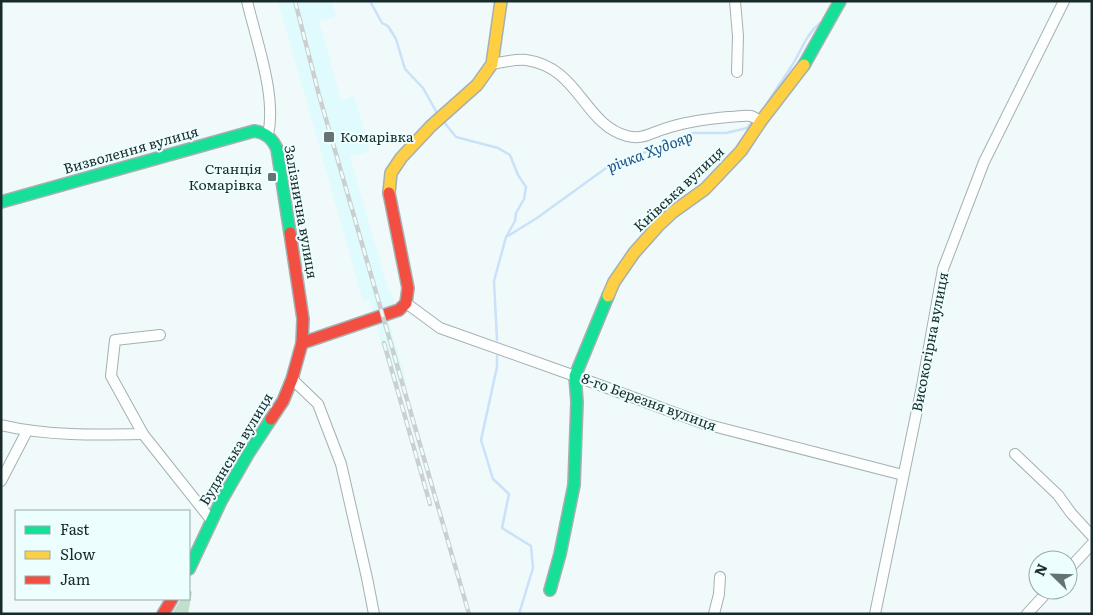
<svg xmlns="http://www.w3.org/2000/svg" width="1093" height="615" viewBox="0 0 1093 615" font-family="Literata,serif">
<rect width="100%" height="100%" fill="#f1fafb"/>
<path fill="#dffbfd" d="M 278,1 L 332,1 L 336,16 L 319,21 L 341,100 L 354,96 L 370,151 L 350,157 L 389,292 L 391,291 L 395,304 L 385,307 L 407,384 L 394,388 L 369,300 L 363,301 Z"/>
<path fill="#c2dfcb" d="M 189,590 L 192,592 L 188,614 L 172,614 L 181,599 L 189,599 Z"/>
<g fill="none" stroke-linecap="round" stroke-linejoin="round">
<g stroke="#c9e1f9" stroke-width="2.5">
<path d="M 370,1 L 382,23 L 388,26 L 396,39 L 405,69 L 423,88 L 437,113"/>
<path d="M 767,104 C 774,91 783,80 791,67 C 801,52 806,34 820,23"/>
<path d="M 443,121 L 456,137 L 498,148 L 510,155 L 518,175 L 526,187 L 524,199 L 516,213 L 515,221 L 506,237 L 494,281 L 497,340"/>
<path d="M 508,236 L 537,218 L 606,168 L 693,133 L 726,133 L 747,128 L 751,123"/>
<path d="M 497,356 L 497,367 L 481,440 L 493,479 L 509,494 L 502,528 L 531,546 L 533,568 L 519,614"/>
</g>
<g stroke="#a5b0b1" stroke-width="12">
<g id="street">
<path d="M 247,1 C 256,40 277,96 268,135"/>
<path d="M 735,1 L 738,36 L 737,72"/>
<path d="M 492,64 C 503,62 515,59 526,60 C 579,67 584,125 627,136 C 642,140 651,133 664,129 C 684,122 706,119 728,117 C 735,117 743,115 751,116 C 754,117 758,120 761,121"/>
<path d="M 406,303 L 440,328 L 575,376 L 705,424 L 903,475"/>
<path d="M 160,335 L 115,340 L 111,376 L 143,434 L 212,521"/>
<path d="M 292,379 L 318,404 L 341,464 L 367,578 L 374,614"/>
<path d="M 1,425 C 48,436 95,435 143,434"/>
<path d="M 1015,454 L 1058,495 L 1071,513 L 1092,536"/>
<path d="M 1,481 L 27,431"/>
<path d="M 1068,570 L 1092,544"/>
<path d="M 714,614 L 719,594 L 720,577"/>
<path d="M 875,614 L 922,386 L 943,269 L 984,162 L 1064,1"/>
<path d="M 1027,614 L 1049,590"/>
</g>
</g>
<g stroke="#a5b0b1" stroke-width="14">
<g id="fast">
<path d="M 804,65 L 840,1"/>
<path d="M 1,202 L 254,131 C 266,133 272,138 277,149 L 290,233"/>
<path d="M 189,569 L 221,501 L 248,454 L 271,419"/>
<path d="M 550,590 L 560,554 L 574,485 L 577,402 L 575,376 L 608,296"/>
</g>
</g>
<g stroke="#a5b0b1" stroke-width="14">
<g id="slow">
<path d="M 389,193 L 391,173 L 401,158 L 431,126 L 477,85 L 492,64 L 501,1"/>
<path d="M 608,296 L 614,282 L 634,253 L 658,226 L 673,212 L 705,189 L 741,151 L 761,121 L 804,65"/>
</g>
</g>
<g stroke="#a5b0b1" stroke-width="14">
<g id="jam">
<path d="M 302,343 L 399,310 L 406,303 L 408,288 L 389,193"/>
<path d="M 271,419 L 283,401 L 292,379 L 302,343 L 303,319 L 290,233"/>
<path d="M 163,614 L 172,599"/>
</g>
</g>
<use href="#street" stroke="#fdfefe" stroke-width="10"/>
<use href="#fast" stroke="#16e098" stroke-width="11"/>
<use href="#slow" stroke="#ffcf43" stroke-width="11"/>
<use href="#jam" stroke="#f24e42" stroke-width="11"/>
<g stroke="#cbcfcf" stroke-width="4.5">
<g id="rail">
<path d="M 295,1 L 319,95 L 469,614"/>
<path d="M 384,343 L 430,504"/>
</g>
</g>
<use href="#rail" stroke="#edfeff" stroke-width="2.5" stroke-dasharray="8" stroke-linecap="butt"/>
</g>
<g fill="#657374" stroke="#edfeff" stroke-width="2">
<rect x="323" y="131" width="12" height="12" rx="2.5"/>
<rect x="267" y="172" width="10" height="10" rx="2.5"/>
</g>
<g text-anchor="middle" stroke-width="4" stroke-linejoin="round" paint-order="stroke">
<g font-size="14" fill="#192a2b" stroke="#edfeff" text-anchor="start">
<text x="340" y="142">Комарівка</text>
<text x="262" y="174" text-anchor="end">Станція<tspan x="262" dy="16">Комарівка</tspan></text>
</g>
<g font-size="14" fill="#192a2b" stroke="#edfeff">
<text transform="translate(131 150) rotate(-16)" y="5">Визволення вулиця</text>
<text transform="translate(679 189) rotate(-43)" y="5">Київська вулиця</text>
<text transform="translate(301 212) rotate(80)" y="5">Залізнична вулиця</text>
<text transform="translate(930 342) rotate(-79)" y="5">Високогірна вулиця</text>
<text transform="translate(649 402) rotate(20)" y="5">8-го Березня вулиця</text>
<text transform="translate(236 449) rotate(-59)" y="5">Будянська вулиця</text>
</g>
<g font-size="15" font-style="italic" fill="#215488" stroke="#edfeff">
<text transform="translate(650 152) rotate(-21)" y="5">річка Худояр</text>
</g>
</g>
<rect width="1093" height="615" fill="none" stroke="#192a2b" stroke-width="5"/>
<rect x="15" y="510" width="175" height="90" fill="#edfeff" stroke="#98a9aa"/>
<rect x="25" y="526" width="25" height="8" fill="#16e098" stroke="#98a9aa"/>
<text x="60" y="535" font-size="15" fill="#192a2b">Fast</text>
<rect x="25" y="551" width="25" height="8" fill="#ffcf43" stroke="#98a9aa"/>
<text x="60" y="560" font-size="15" fill="#192a2b">Slow</text>
<rect x="25" y="576" width="25" height="8" fill="#f24e42" stroke="#98a9aa"/>
<text x="60" y="585" font-size="15" fill="#192a2b">Jam</text>
<g transform="translate(1053 575) rotate(293)"><circle r="24" fill="#edfeff" stroke="#98a9aa"/>
<path d="M0-4L9 19L0 12L-9 19Z" fill="#657374"/>
<text y="-8" font-size="14" font-weight="bold" text-anchor="middle" fill="#192a2b">N</text>
</g>
</svg>
